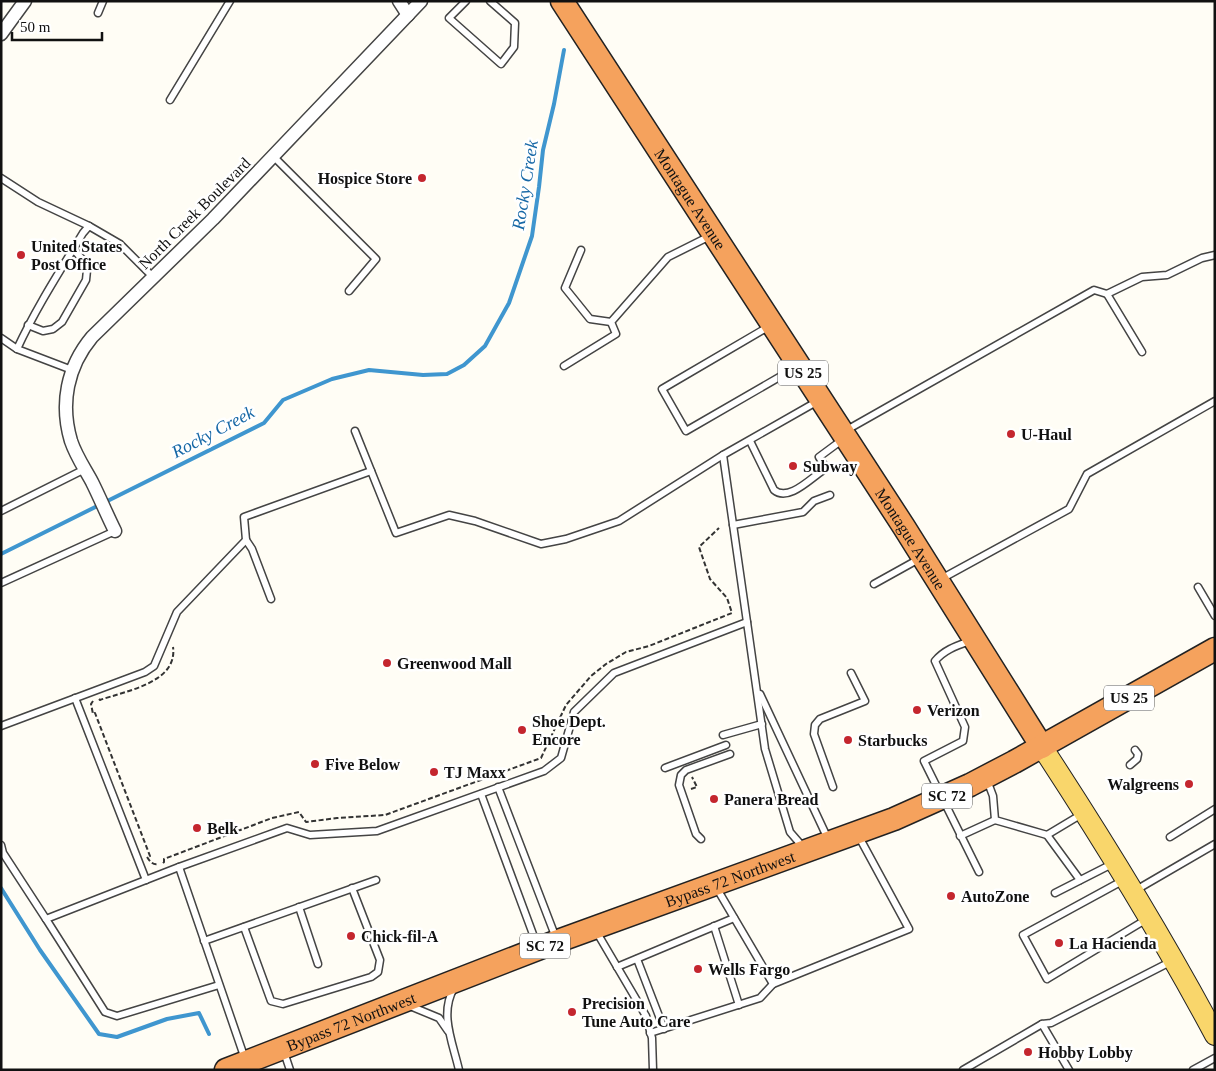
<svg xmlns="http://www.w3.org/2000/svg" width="1216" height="1071" viewBox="0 0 1216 1071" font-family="Georgia,serif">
<rect width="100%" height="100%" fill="#fffdf5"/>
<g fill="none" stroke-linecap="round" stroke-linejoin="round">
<g stroke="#3f96cf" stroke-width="4">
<path d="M 1,554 L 264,423 L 283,400 L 332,379 L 369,370 L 423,375 L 447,374 L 464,365 L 485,346 L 509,303 L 532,236 L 539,187 L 543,150 L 554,104 L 564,50"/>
<path d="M 1,888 L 40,950 L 99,1034 L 117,1037 L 167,1019 L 199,1013 L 209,1034"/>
</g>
<g stroke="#444" stroke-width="9">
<g id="lane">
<path d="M 466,1 L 449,18 L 501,64 L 514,47 L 515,23 L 490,1"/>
<path d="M 98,13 L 103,1"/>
<path d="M 170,100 L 230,1"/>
<path d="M 273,156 L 376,259 L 349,291"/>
<path d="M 1,178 L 38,202 L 89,226"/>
<path d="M 581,250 L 565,288 L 590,319 L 611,322"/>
<path d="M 1107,294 L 1142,352"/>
<path d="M 28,325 L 43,331 L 53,329 L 62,322 L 86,280 L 87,270 L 83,260 L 73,249"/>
<path d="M 768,327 L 662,389 L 686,431 L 795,368"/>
<path d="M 1,338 L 17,349 L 72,370"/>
<path d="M 17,349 C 36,308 60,271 83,233 L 89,226 L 120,244 L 153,277"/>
<path d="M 564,366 L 616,334 L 611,322 L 668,257 L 710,236"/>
<path d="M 355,431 L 396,533 L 449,515 L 475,521 L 541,544 L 566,539 L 619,521 L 723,455"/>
<path d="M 845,431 L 1094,290 L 1107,294 L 1142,277 L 1167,275 L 1202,258 L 1215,255"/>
<path d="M 750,441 L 774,490 C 788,502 810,479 822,471 L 824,465 L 819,457 L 842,440"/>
<path d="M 1,511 L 85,469"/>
<path d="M 733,525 L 803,512 L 814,501 L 830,495"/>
<path d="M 246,540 L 252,549 L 271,599"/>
<path d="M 941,579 L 1069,509 L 1087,474 L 1215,401"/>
<path d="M 1,583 L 115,531"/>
<path d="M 874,584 L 919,559"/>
<path d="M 1198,587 L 1215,616"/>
<path d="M 747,622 L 723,455 L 818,401"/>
<path d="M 970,641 C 956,646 944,650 935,661 L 965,727 L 963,741 L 924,761 L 979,872"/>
<path d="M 760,694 L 828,839"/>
<path d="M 75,698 L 146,880"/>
<path d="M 1,726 L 145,672 L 154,666 L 177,612 L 246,540 L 244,517 L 371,471"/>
<path d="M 723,735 L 762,724"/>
<path d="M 1130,765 L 1137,759 L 1138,754 L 1135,750"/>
<path d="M 665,768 L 726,745"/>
<path d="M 987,780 L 993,796 L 995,820 L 1047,835 L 1082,814"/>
<path d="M 498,787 L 556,938"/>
<path d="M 833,787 L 814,734 L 815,725 L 820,719 L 865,701 L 851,673"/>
<path d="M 481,794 L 537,945"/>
<path d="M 1047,835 L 1080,880"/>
<path d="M 960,836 L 995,820"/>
<path d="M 1170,837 L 1215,809"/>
<path d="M 701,839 L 696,834 L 679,785 L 681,775 L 686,770 L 730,754"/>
<path d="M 1,845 L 3,853 L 46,919 L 179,867 L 245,1059"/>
<path d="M 179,867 L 287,828 L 310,835 L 377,831 L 544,771 L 561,758 L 574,712 L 614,673 L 747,622 L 765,749 L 790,832 L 803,847"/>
<path d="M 1124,880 L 1023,935 L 1047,979 L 1147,919"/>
<path d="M 716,887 L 773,984 L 909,929 L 858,835"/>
<path d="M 1136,890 L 1215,844"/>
<path d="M 1055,893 L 1114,863"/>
<path d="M 299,907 L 318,964"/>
<path d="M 46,919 L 105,1012 L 117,1016 L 219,985"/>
<path d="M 714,926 L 739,1005"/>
<path d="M 244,927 L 271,1001 L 283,1004 L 371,977 L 378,972 L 380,960 L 352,888"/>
<path d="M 596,931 L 646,1016 L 652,1038 L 653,1070"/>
<path d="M 204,941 L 376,880"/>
<path d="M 637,959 L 664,1029"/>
<path d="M 617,967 L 734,918"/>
<path d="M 454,988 C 439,1014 453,1043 459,1070"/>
<path d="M 410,1006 L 439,1018 L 448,1031"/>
<path d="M 1042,1024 L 1069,1070"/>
<path d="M 650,1033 L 760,998 L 773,984"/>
<path d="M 284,1052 L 290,1070"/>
<path d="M 963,1070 L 1042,1024 L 1051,1023 L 1172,961"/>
<path d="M 1193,1070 L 1215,1058"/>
</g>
</g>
<g stroke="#444" stroke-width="15">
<g id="street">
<path d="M 399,1 L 408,15"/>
<path d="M 1,34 L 25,1"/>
<path d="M 115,531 C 107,515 100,498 92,482 C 85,469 76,456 71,441 C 60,404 67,367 92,337 L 213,219 L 421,1"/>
</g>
</g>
<g stroke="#222" stroke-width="22">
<path id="primary" d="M 1042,747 C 1103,840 1162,936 1215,1035"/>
</g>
<g stroke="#222" stroke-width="25">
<g id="highway">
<path id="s1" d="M 562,1 L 904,527 L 1042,747"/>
<path id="s2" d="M 226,1070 L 558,941 L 894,819 L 970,785 L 1014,762 L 1215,649"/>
</g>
</g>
<g stroke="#333" stroke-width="2" stroke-dasharray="5 2.5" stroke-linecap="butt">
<path d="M 99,699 L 100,700 C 125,691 178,683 173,647"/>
<path d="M 93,701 L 91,704 L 93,714 L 95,713 L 150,856 L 147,857 C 150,862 153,865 158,864"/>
<path d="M 691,789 L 697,787 L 692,777"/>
<path d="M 163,863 L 164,862 L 164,859 L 272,818 L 299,812 L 306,822 L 337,818 L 385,815 L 541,758 L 566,705 L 591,676 L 606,664 L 626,652 L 649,646 L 732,613 L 727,598 L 710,579 L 699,547 L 719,528"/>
</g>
<use href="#lane" stroke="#fff" stroke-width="6"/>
<use href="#street" stroke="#fff" stroke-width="12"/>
<use href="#primary" stroke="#f9d66b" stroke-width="20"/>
<use href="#highway" stroke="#f5a25d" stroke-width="22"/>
</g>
<g fill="#c4262e" stroke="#fff" stroke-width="2">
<circle cx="422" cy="178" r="5"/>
<circle cx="21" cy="255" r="5"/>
<circle cx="1011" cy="434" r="5"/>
<circle cx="793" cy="466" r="5"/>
<circle cx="387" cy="663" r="5"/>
<circle cx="917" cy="710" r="5"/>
<circle cx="522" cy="730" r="5"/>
<circle cx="848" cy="740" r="5"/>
<circle cx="315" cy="764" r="5"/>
<circle cx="434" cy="772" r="5"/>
<circle cx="1189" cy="784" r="5"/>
<circle cx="714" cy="799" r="5"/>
<circle cx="197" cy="828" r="5"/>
<circle cx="951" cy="896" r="5"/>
<circle cx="351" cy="936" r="5"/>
<circle cx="1059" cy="943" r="5"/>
<circle cx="698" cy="969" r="5"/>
<circle cx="572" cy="1012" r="5"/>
<circle cx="1028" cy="1052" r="5"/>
</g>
<g text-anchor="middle" stroke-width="5" stroke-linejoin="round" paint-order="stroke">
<g fill="#fff" stroke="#585858" stroke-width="1">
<rect x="778" y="360.5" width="50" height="25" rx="4"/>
<rect x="1104" y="685.5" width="50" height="25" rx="4"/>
<rect x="922" y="783.5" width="50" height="25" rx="4"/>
<rect x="520" y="933.5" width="50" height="25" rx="4"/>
</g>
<g font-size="15" font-weight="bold" fill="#111">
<text x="803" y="378">US 25</text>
<text x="1129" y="703">US 25</text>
<text x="947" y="801">SC 72</text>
<text x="545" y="951">SC 72</text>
</g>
<g font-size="16" font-weight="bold" fill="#111" stroke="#fff" text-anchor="start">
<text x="412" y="184" text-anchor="end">Hospice Store</text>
<text x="31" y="252">United States<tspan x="31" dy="18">Post Office</tspan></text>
<text x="1021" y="440">U-Haul</text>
<text x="803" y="472">Subway</text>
<text x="397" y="669">Greenwood Mall</text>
<text x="927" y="716">Verizon</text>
<text x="532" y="727">Shoe Dept.<tspan x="532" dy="18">Encore</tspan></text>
<text x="858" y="746">Starbucks</text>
<text x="325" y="770">Five Below</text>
<text x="444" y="778">TJ Maxx</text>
<text x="1179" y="790" text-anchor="end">Walgreens</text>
<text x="724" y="805">Panera Bread</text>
<text x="207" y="834">Belk</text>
<text x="961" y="902">AutoZone</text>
<text x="361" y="942">Chick-fil-A</text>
<text x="1069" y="949">La Hacienda</text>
<text x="708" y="975">Wells Fargo</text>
<text x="582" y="1009">Precision<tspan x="582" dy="18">Tune Auto Care</tspan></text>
<text x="1038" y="1058">Hobby Lobby</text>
</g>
<g font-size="16" fill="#111" stroke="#fff">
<text dy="6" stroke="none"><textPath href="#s1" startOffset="236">Montague Avenue</textPath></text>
<text transform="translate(194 213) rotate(-45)" y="6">North Creek Boulevard</text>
<text dy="6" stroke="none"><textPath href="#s1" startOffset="641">Montague Avenue</textPath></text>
<text dy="6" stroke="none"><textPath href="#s2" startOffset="539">Bypass 72 Northwest</textPath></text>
<text dy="6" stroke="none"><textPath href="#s2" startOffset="134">Bypass 72 Northwest</textPath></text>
</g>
<g font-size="18" font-style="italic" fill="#1768a6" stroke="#fff">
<text transform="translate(525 185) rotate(-81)" y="6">Rocky Creek</text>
<text transform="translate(213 432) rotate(-28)" y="6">Rocky Creek</text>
</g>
</g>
<rect width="1216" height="1071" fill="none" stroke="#111111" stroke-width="5"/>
<path d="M12 32v8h90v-8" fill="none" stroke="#111111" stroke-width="2.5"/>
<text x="20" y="32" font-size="15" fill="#111111" stroke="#ffffff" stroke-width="4" paint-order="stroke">50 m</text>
</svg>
